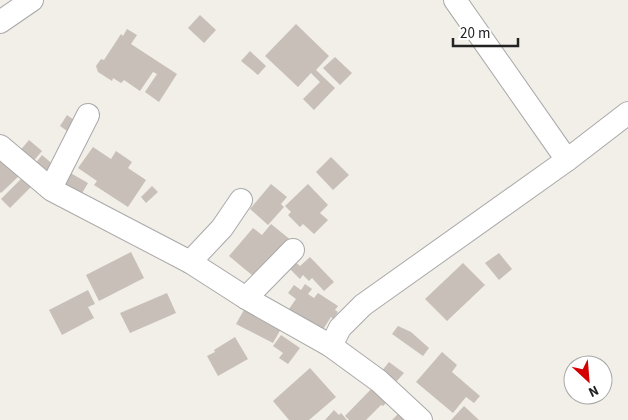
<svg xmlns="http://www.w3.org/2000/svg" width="628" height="420" viewBox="0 0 628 420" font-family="'Source Sans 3',sans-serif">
<rect width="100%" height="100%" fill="#f2efe9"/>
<g fill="#c7bfb8">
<path d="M 200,15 L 216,30 L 204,43 L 188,28 Z"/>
<path d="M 296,24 L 329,56 L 316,70 L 335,88 L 314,110 L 303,99 L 320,82 L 311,73 L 298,87 L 265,56 Z"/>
<path d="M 127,29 L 137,35 L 131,44 L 177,74 L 159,102 L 145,92 L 157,74 L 153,72 L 140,91 L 124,80 L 121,83 L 113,78 L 112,81 L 98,72 L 96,66 L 101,59 L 104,60 L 121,34 L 123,36 Z"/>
<path d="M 250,51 L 266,66 L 258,75 L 241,61 Z"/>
<path d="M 335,57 L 352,73 L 340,85 L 323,68 Z"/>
<path d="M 67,115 L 77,122 L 70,133 L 60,126 Z"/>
<path d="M 29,140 L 42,151 L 31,164 L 18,153 Z"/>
<path d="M 93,147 L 111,159 L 116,151 L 132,162 L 128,168 L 146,180 L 128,207 L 94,185 L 97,181 L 78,168 Z"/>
<path d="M 42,155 L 55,166 L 47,176 L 34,165 Z"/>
<path d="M 331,157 L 349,175 L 333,190 L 316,172 Z"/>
<path d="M 0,158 L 19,176 L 1,193 L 0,192 Z"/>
<path d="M 67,171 L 88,183 L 81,195 L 60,183 Z"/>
<path d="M 24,176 L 33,185 L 10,208 L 1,199 Z"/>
<path d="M 271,184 L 287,197 L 281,204 L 284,207 L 268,225 L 250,209 Z"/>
<path d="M 308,184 L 328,205 L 320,213 L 328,220 L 314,234 L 303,224 L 300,227 L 288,215 L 291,212 L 285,206 Z"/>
<path d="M 152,186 L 158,192 L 146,203 L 141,197 Z"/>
<path d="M 271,224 L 292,241 L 259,281 L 229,256 L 253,228 L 262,235 Z"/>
<path d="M 131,252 L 144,278 L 99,301 L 86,275 Z"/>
<path d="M 499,253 L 512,269 L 499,280 L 485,263 Z"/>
<path d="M 310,257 L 334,282 L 324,291 L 312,278 L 309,281 L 303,275 L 300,279 L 288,267 L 294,261 L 300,266 Z"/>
<path d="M 463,263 L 485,285 L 447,321 L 425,299 Z"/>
<path d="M 305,284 L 312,289 L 308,294 L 314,298 L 318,293 L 338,306 L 335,310 L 338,312 L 333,319 L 331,317 L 322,331 L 289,309 L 296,299 L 288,293 L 294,285 L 301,290 Z"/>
<path d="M 88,290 L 95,304 L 88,307 L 94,318 L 62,335 L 49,310 Z"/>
<path d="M 167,293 L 176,313 L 130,333 L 120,313 Z"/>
<path d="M 245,308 L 282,327 L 273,343 L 236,324 Z"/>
<path d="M 398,326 L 411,332 L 429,348 L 423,356 L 392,334 Z"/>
<path d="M 281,335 L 300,348 L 288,364 L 279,358 L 283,353 L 273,346 Z"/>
<path d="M 235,337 L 248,359 L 218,376 L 207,356 L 215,352 L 214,350 Z"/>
<path d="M 442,352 L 457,365 L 452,372 L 480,396 L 474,403 L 466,397 L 453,413 L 416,382 Z"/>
<path d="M 389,362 L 404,373 L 395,383 L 381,372 Z"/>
<path d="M 310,368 L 336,397 L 309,420 L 289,420 L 273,401 Z"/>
<path d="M 375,385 L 389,400 L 383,406 L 381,405 L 366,420 L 349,420 L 345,416 Z"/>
<path d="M 464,406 L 479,420 L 451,420 Z"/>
<path d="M 334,410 L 339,415 L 341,413 L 347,420 L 325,420 Z"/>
<path d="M 398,414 L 404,420 L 392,420 Z"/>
</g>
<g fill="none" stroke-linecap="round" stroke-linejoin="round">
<g stroke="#a9a9a9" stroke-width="24">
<g id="minor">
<path d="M 455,0 L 567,160"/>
<path d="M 0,22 L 32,0"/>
<path d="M 0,146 L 52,190 L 190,262 L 246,298 L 331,346 L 379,381 L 421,420"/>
<path d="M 51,188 L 88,115"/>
<path d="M 190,262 L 222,228 L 241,200"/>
<path d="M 246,298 L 293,250"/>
<path d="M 331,346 L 340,328 L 363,305 L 567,160 L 628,113"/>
</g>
</g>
<use href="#minor" stroke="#fff" stroke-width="22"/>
</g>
<g transform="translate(588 380) rotate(154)"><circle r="24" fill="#ffffff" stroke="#a7a7a7"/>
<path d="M0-4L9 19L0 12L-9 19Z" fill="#d40000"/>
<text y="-8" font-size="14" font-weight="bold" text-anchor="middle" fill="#222222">N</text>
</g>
<path d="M453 38v8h65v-8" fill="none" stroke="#222222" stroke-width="2.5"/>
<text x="460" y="38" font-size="15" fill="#222222" stroke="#ffffff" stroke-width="4" paint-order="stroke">20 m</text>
</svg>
